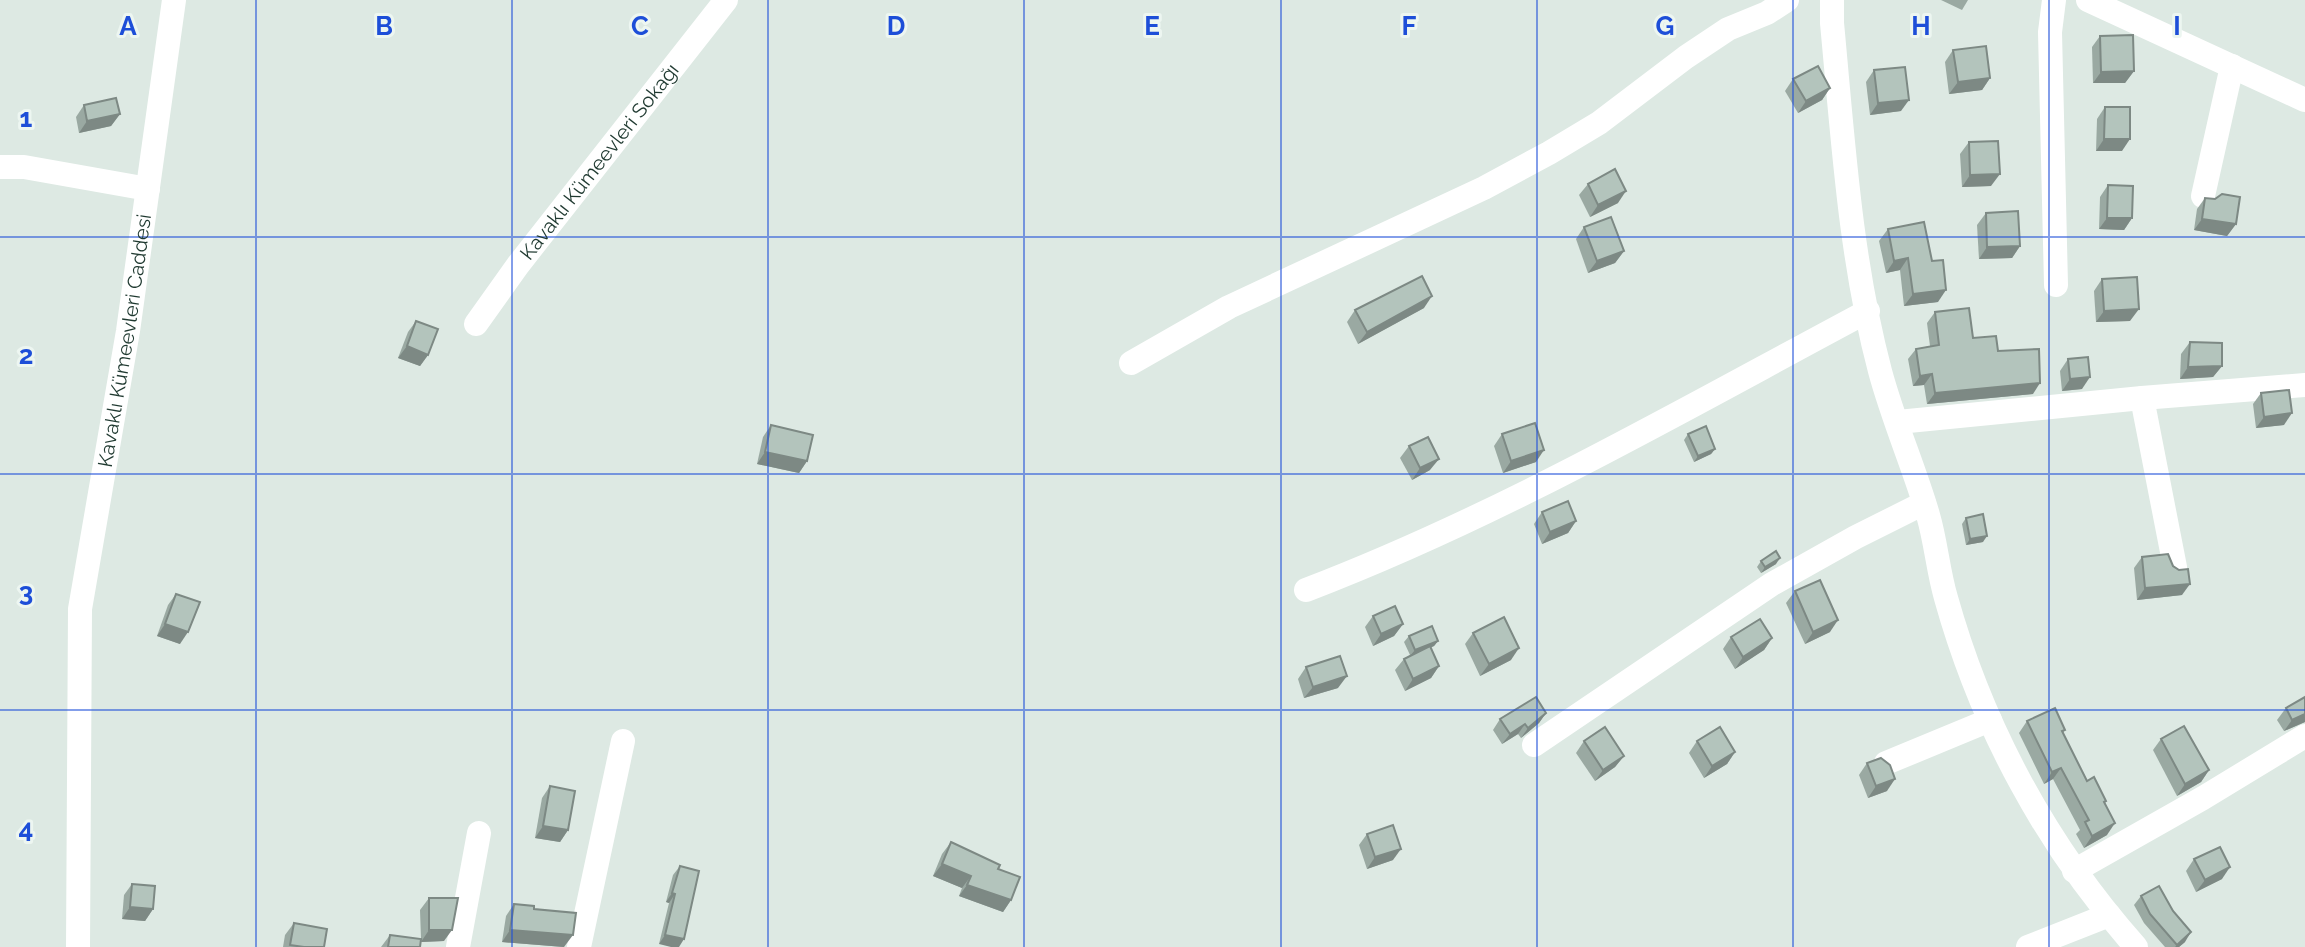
<svg xmlns="http://www.w3.org/2000/svg" width="2305" height="947" viewBox="0 0 2305 947" font-family="Raleway,sans-serif">
<rect width="100%" height="100%" fill="#dde9e3"/>
<g fill="none" stroke-linecap="round" stroke-linejoin="round">
<g stroke="#fff" stroke-width="24">
<path d="M 1832,0 L 1832,23 C 1843,139 1850,258 1880,371 C 1893,420 1914,467 1928,515 C 1936,542 1938,571 1946,598 C 1982,727 2047,847 2136,947"/>
<path d="M 2054,0 L 2050,32 L 2056,285"/>
<path d="M 2088,0 L 2305,100"/>
<path d="M 0,167 L 24,167 L 148,189"/>
<path d="M 2203,196 L 2232,66"/>
<path id="s1" d="M 476,324 L 518,265 L 726,0"/>
<path d="M 1131,363 L 1229,307 L 1484,188 L 1549,153 L 1599,123 L 1686,57 L 1728,29 L 1767,13 L 1787,0"/>
<path d="M 2142,398 L 2175,567"/>
<path d="M 1898,422 L 2142,398 L 2305,385"/>
<path d="M 1306,590 C 1502,515 1684,409 1868,311"/>
<path d="M 1534,745 L 1772,584 L 1856,537 L 1924,503"/>
<path d="M 1886,763 L 1990,720"/>
<path d="M 2074,871 L 2203,798 L 2305,736"/>
<path id="s2" d="M 78,947 L 80,609 L 128,331 L 174,0"/>
<path d="M 458,947 L 479,833"/>
<path d="M 579,947 L 623,741"/>
<path d="M 2028,947 L 2109,915"/>
</g>
</g>
<g fill="#9aa9a2">
<path d="M 1941,0 L 1968,0 L 1962,10 Z"/>
<path d="M 2100,36 L 2134,71 L 2125,83 L 2093,83 L 2092,47 Z"/>
<path d="M 1953,50 L 1990,78 L 1982,90 L 1949,94 L 1945,62 Z"/>
<path d="M 1874,70 L 1901,111 L 1870,115 L 1866,82 Z"/>
<path d="M 1793,79 L 1830,88 L 1822,100 L 1798,113 L 1785,91 Z"/>
<path d="M 84,105 L 120,114 L 111,126 L 79,133 L 76,117 Z"/>
<path d="M 2105,107 L 2122,151 L 2096,151 L 2097,119 Z"/>
<path d="M 1969,142 L 1991,186 L 1962,187 L 1960,154 Z"/>
<path d="M 1588,184 L 1618,203 L 1590,217 L 1579,195 Z"/>
<path d="M 2108,185 L 2132,218 L 2124,230 L 2099,229 L 2100,197 Z"/>
<path d="M 2205,198 L 2236,224 L 2227,236 L 2194,230 L 2197,209 Z"/>
<path d="M 1986,213 L 2020,246 L 2012,258 L 1979,259 L 1977,225 Z"/>
<path d="M 1924,222 L 1938,302 L 1904,306 L 1900,270 L 1886,273 L 1879,241 L 1888,229 Z"/>
<path d="M 1584,227 L 1624,251 L 1615,263 L 1588,273 L 1576,239 Z"/>
<path d="M 2102,279 L 2130,321 L 2096,322 L 2094,291 Z"/>
<path d="M 1424,308 L 1358,344 L 1347,322 L 1355,310 Z"/>
<path d="M 1935,312 L 1973,338 L 1998,351 L 2033,394 L 1927,404 L 1924,385 L 1913,386 L 1908,359 L 1916,349 L 1930,346 L 1927,323 Z"/>
<path d="M 416,321 L 428,355 L 420,366 L 398,358 L 408,332 Z"/>
<path d="M 2190,342 L 2222,366 L 2213,377 L 2180,379 L 2181,354 Z"/>
<path d="M 2068,359 L 2082,389 L 2062,391 L 2060,371 Z"/>
<path d="M 2261,393 L 2284,425 L 2256,428 L 2253,404 Z"/>
<path d="M 771,425 L 807,461 L 799,473 L 757,464 L 763,437 Z"/>
<path d="M 1502,434 L 1536,462 L 1503,473 L 1494,446 Z"/>
<path d="M 1688,434 L 1715,449 L 1711,454 L 1694,462 L 1684,440 Z"/>
<path d="M 1409,446 L 1430,470 L 1412,480 L 1400,458 Z"/>
<path d="M 1542,512 L 1576,521 L 1568,533 L 1542,544 L 1534,524 Z"/>
<path d="M 1966,518 L 1983,542 L 1966,545 L 1962,524 Z"/>
<path d="M 2142,557 L 2182,595 L 2137,600 L 2134,568 Z"/>
<path d="M 1761,561 L 1776,564 L 1761,573 L 1757,567 Z"/>
<path d="M 1795,591 L 1830,632 L 1805,644 L 1786,603 Z"/>
<path d="M 176,594 L 180,644 L 157,636 L 168,605 Z"/>
<path d="M 1373,616 L 1403,624 L 1394,636 L 1373,646 L 1365,627 Z"/>
<path d="M 1473,633 L 1511,660 L 1480,676 L 1465,644 Z"/>
<path d="M 1409,636 L 1438,641 L 1434,646 L 1430,648 L 1439,666 L 1431,678 L 1405,691 L 1395,670 L 1404,659 L 1410,655 L 1404,642 Z"/>
<path d="M 1731,637 L 1772,638 L 1764,650 L 1735,669 L 1723,649 Z"/>
<path d="M 1306,667 L 1338,688 L 1304,698 L 1298,679 Z"/>
<path d="M 2305,697 L 2305,722 L 2284,731 L 2277,720 L 2286,708 Z"/>
<path d="M 1546,713 L 1539,723 L 1521,738 L 1518,734 L 1502,744 L 1493,730 L 1500,719 Z"/>
<path d="M 2027,721 L 2065,730 L 2063,733 L 2087,781 L 2105,803 L 2107,835 L 2084,848 L 2076,834 L 2080,830 L 2053,779 L 2044,784 L 2019,733 Z"/>
<path d="M 2161,739 L 2209,770 L 2201,782 L 2177,796 L 2153,750 Z"/>
<path d="M 1584,741 L 1624,756 L 1615,767 L 1595,781 L 1576,753 Z"/>
<path d="M 1697,741 L 1735,752 L 1727,764 L 1704,778 L 1689,753 Z"/>
<path d="M 1867,763 L 1887,791 L 1868,798 L 1859,775 Z"/>
<path d="M 550,786 L 568,830 L 560,842 L 535,838 L 542,798 Z"/>
<path d="M 1367,834 L 1393,860 L 1367,869 L 1359,845 Z"/>
<path d="M 951,842 L 998,869 L 1011,900 L 1003,912 L 959,896 L 962,888 L 933,876 L 942,854 Z"/>
<path d="M 2194,859 L 2222,879 L 2196,892 L 2186,871 Z"/>
<path d="M 680,866 L 684,939 L 659,944 L 669,903 L 666,902 L 673,875 Z"/>
<path d="M 132,884 L 153,909 L 145,921 L 122,919 L 124,895 Z"/>
<path d="M 2141,896 L 2185,942 L 2179,947 L 2165,947 L 2144,923 L 2134,905 Z"/>
<path d="M 429,898 L 444,941 L 421,942 L 420,947 L 381,947 L 390,935 L 421,939 L 420,910 Z"/>
<path d="M 514,904 L 534,909 L 564,947 L 502,942 L 506,916 Z"/>
<path d="M 294,923 L 324,947 L 283,947 L 285,935 Z"/>
</g>
<g fill="#7d8984">
<path d="M 2134,71 L 2125,83 L 2093,83 L 2101,72 Z"/>
<path d="M 1990,78 L 1982,90 L 1949,94 L 1958,82 Z"/>
<path d="M 1830,88 L 1822,100 L 1798,113 L 1806,101 Z"/>
<path d="M 1909,100 L 1901,111 L 1870,115 L 1878,103 Z"/>
<path d="M 120,114 L 111,126 L 79,133 L 87,121 Z"/>
<path d="M 2104,139 L 2130,139 L 2122,151 L 2096,151 Z"/>
<path d="M 2000,174 L 1991,186 L 1962,187 L 1970,175 Z"/>
<path d="M 1626,191 L 1618,203 L 1590,217 L 1598,205 Z"/>
<path d="M 2107,218 L 2132,218 L 2124,230 L 2099,229 Z"/>
<path d="M 2202,219 L 2236,224 L 2227,236 L 2194,230 Z"/>
<path d="M 2020,246 L 2012,258 L 1979,259 L 1987,247 Z"/>
<path d="M 1624,251 L 1615,263 L 1588,273 L 1597,261 Z"/>
<path d="M 1908,258 L 1900,270 L 1886,273 L 1894,261 Z"/>
<path d="M 1946,290 L 1938,302 L 1904,306 L 1913,294 Z"/>
<path d="M 1432,296 L 1424,308 L 1358,344 L 1367,332 Z"/>
<path d="M 2139,309 L 2130,321 L 2096,322 L 2104,311 Z"/>
<path d="M 407,346 L 428,355 L 420,366 L 398,358 Z"/>
<path d="M 2222,366 L 2213,377 L 2180,379 L 2188,367 Z"/>
<path d="M 1932,374 L 1924,385 L 1913,386 L 1920,376 Z"/>
<path d="M 2090,377 L 2082,389 L 2062,391 L 2070,379 Z"/>
<path d="M 2040,383 L 2033,394 L 1927,404 L 1935,393 Z"/>
<path d="M 2292,413 L 2284,425 L 2256,428 L 2264,417 Z"/>
<path d="M 1715,449 L 1711,454 L 1694,462 L 1698,456 Z"/>
<path d="M 1544,450 L 1536,462 L 1503,473 L 1511,461 Z"/>
<path d="M 765,452 L 807,461 L 799,473 L 757,464 Z"/>
<path d="M 1439,459 L 1430,470 L 1412,480 L 1420,468 Z"/>
<path d="M 1576,521 L 1568,533 L 1542,544 L 1550,532 Z"/>
<path d="M 1987,536 L 1983,542 L 1966,545 L 1970,539 Z"/>
<path d="M 1780,558 L 1776,564 L 1761,573 L 1765,567 Z"/>
<path d="M 2190,584 L 2182,595 L 2137,600 L 2145,588 Z"/>
<path d="M 1838,620 L 1830,632 L 1805,644 L 1813,632 Z"/>
<path d="M 165,624 L 188,632 L 180,644 L 157,636 Z"/>
<path d="M 1403,624 L 1394,636 L 1373,646 L 1381,634 Z"/>
<path d="M 1772,638 L 1764,650 L 1735,669 L 1743,657 Z"/>
<path d="M 1438,641 L 1434,646 L 1410,656 L 1415,650 Z"/>
<path d="M 1519,648 L 1511,660 L 1480,676 L 1489,664 Z"/>
<path d="M 1439,666 L 1431,678 L 1405,691 L 1413,679 Z"/>
<path d="M 1347,676 L 1338,688 L 1304,698 L 1313,687 Z"/>
<path d="M 1546,713 L 1539,723 L 1521,738 L 1528,728 Z"/>
<path d="M 2305,714 L 2305,722 L 2284,731 L 2292,720 Z"/>
<path d="M 1525,724 L 1518,734 L 1502,744 L 1510,734 Z"/>
<path d="M 1735,752 L 1727,764 L 1704,778 L 1712,766 Z"/>
<path d="M 1624,756 L 1615,767 L 1595,781 L 1603,770 Z"/>
<path d="M 2061,768 L 2053,779 L 2044,784 L 2052,772 Z"/>
<path d="M 2209,770 L 2201,782 L 2177,796 L 2185,784 Z"/>
<path d="M 1895,779 L 1887,791 L 1868,798 L 1876,786 Z"/>
<path d="M 2115,823 L 2107,835 L 2084,848 L 2092,836 Z"/>
<path d="M 543,826 L 568,830 L 560,842 L 535,838 Z"/>
<path d="M 1401,849 L 1393,860 L 1367,869 L 1375,857 Z"/>
<path d="M 942,864 L 971,876 L 962,888 L 933,876 Z"/>
<path d="M 2230,867 L 2222,879 L 2196,892 L 2205,880 Z"/>
<path d="M 967,885 L 1011,900 L 1003,912 L 959,896 Z"/>
<path d="M 672,893 L 675,894 L 669,903 L 666,902 Z"/>
<path d="M 130,907 L 153,909 L 145,921 L 122,919 Z"/>
<path d="M 429,930 L 452,930 L 444,941 L 421,942 Z"/>
<path d="M 510,930 L 573,935 L 564,947 L 502,942 Z"/>
<path d="M 2191,932 L 2185,942 L 2179,947 L 2175,947 Z"/>
<path d="M 665,935 L 684,939 L 679,947 L 671,947 L 659,944 Z"/>
</g>
<g fill="#b3c4bc" stroke="#7d8984" stroke-width="2">
<path d="M 2133,35 L 2134,71 L 2101,72 L 2100,36 Z"/>
<path d="M 1986,46 L 1990,78 L 1958,82 L 1953,50 Z"/>
<path d="M 1818,66 L 1830,88 L 1806,101 L 1793,79 Z"/>
<path d="M 1905,67 L 1909,100 L 1878,103 L 1874,70 Z"/>
<path d="M 116,98 L 120,114 L 87,121 L 84,105 Z"/>
<path d="M 2105,107 L 2130,107 L 2130,139 L 2104,139 Z"/>
<path d="M 1998,141 L 2000,174 L 1970,175 L 1969,142 Z"/>
<path d="M 1615,169 L 1626,191 L 1598,205 L 1588,184 Z"/>
<path d="M 2108,185 L 2133,186 L 2132,218 L 2107,218 Z"/>
<path d="M 2222,194 L 2240,197 L 2236,224 L 2202,219 L 2205,198 L 2215,199 Z"/>
<path d="M 2018,211 L 2020,246 L 1987,247 L 1986,213 Z"/>
<path d="M 1611,217 L 1624,251 L 1597,261 L 1584,227 Z"/>
<path d="M 1924,222 L 1932,261 L 1943,260 L 1946,290 L 1913,294 L 1908,258 L 1894,261 L 1888,229 Z"/>
<path d="M 1422,276 L 1432,296 L 1367,332 L 1355,310 Z"/>
<path d="M 2137,277 L 2139,309 L 2104,311 L 2102,279 Z"/>
<path d="M 1969,308 L 1973,338 L 1996,336 L 1998,351 L 2039,349 L 2040,383 L 1935,393 L 1932,374 L 1920,376 L 1916,349 L 1939,345 L 1935,312 Z"/>
<path d="M 416,321 L 438,329 L 428,355 L 407,346 Z"/>
<path d="M 2190,342 L 2222,343 L 2222,366 L 2188,367 Z"/>
<path d="M 2088,357 L 2090,377 L 2070,379 L 2068,359 Z"/>
<path d="M 2289,390 L 2292,413 L 2264,417 L 2261,393 Z"/>
<path d="M 1535,423 L 1544,450 L 1511,461 L 1502,434 Z"/>
<path d="M 771,425 L 813,435 L 807,461 L 765,452 Z"/>
<path d="M 1706,426 L 1715,449 L 1698,456 L 1688,434 Z"/>
<path d="M 1428,437 L 1439,459 L 1420,468 L 1409,446 Z"/>
<path d="M 1568,501 L 1576,521 L 1550,532 L 1542,512 Z"/>
<path d="M 1983,514 L 1987,536 L 1970,539 L 1966,518 Z"/>
<path d="M 1776,551 L 1780,558 L 1765,567 L 1761,561 Z"/>
<path d="M 2168,554 L 2173,566 L 2179,570 L 2188,569 L 2190,584 L 2145,588 L 2142,557 Z"/>
<path d="M 1820,580 L 1838,620 L 1813,632 L 1795,591 Z"/>
<path d="M 176,594 L 200,602 L 188,632 L 165,624 Z"/>
<path d="M 1395,606 L 1403,624 L 1381,634 L 1373,616 Z"/>
<path d="M 1504,617 L 1519,648 L 1489,664 L 1473,633 Z"/>
<path d="M 1760,619 L 1772,638 L 1743,657 L 1731,637 Z"/>
<path d="M 1432,626 L 1438,641 L 1415,650 L 1409,636 Z"/>
<path d="M 1430,646 L 1439,666 L 1413,679 L 1404,659 Z"/>
<path d="M 1340,656 L 1347,676 L 1313,687 L 1306,667 Z"/>
<path d="M 1536,697 L 1546,713 L 1528,728 L 1525,724 L 1510,734 L 1500,719 Z"/>
<path d="M 2305,697 L 2305,714 L 2292,720 L 2286,708 Z"/>
<path d="M 2055,708 L 2065,730 L 2062,731 L 2087,781 L 2094,777 L 2106,801 L 2104,802 L 2115,823 L 2092,836 L 2085,822 L 2089,820 L 2061,768 L 2052,772 L 2027,721 Z"/>
<path d="M 2184,726 L 2209,770 L 2185,784 L 2161,739 Z"/>
<path d="M 1605,727 L 1624,756 L 1603,770 L 1584,741 Z"/>
<path d="M 1720,727 L 1735,752 L 1712,766 L 1697,741 Z"/>
<path d="M 1881,758 L 1890,765 L 1895,779 L 1876,786 L 1867,763 Z"/>
<path d="M 550,786 L 575,791 L 568,830 L 543,826 Z"/>
<path d="M 1393,825 L 1401,849 L 1375,857 L 1367,834 Z"/>
<path d="M 951,842 L 1000,865 L 998,869 L 1020,877 L 1011,900 L 967,885 L 971,876 L 942,864 Z"/>
<path d="M 2220,847 L 2230,867 L 2205,880 L 2194,859 Z"/>
<path d="M 680,866 L 699,871 L 684,939 L 665,935 L 675,894 L 672,893 Z"/>
<path d="M 132,884 L 155,886 L 153,909 L 130,907 Z"/>
<path d="M 2159,886 L 2173,911 L 2191,932 L 2177,945 L 2150,914 L 2141,896 Z"/>
<path d="M 429,898 L 458,898 L 452,930 L 429,930 Z"/>
<path d="M 514,904 L 534,906 L 534,909 L 576,913 L 573,935 L 510,930 Z"/>
<path d="M 294,923 L 327,929 L 324,947 L 304,947 L 290,945 Z"/>
<path d="M 390,935 L 421,939 L 420,947 L 388,947 Z"/>
</g>
<path fill="none" stroke="#1d4ed8" stroke-width="2" stroke-opacity="0.55" d="M 256,0 L 256,947M 512,0 L 512,947M 768,0 L 768,947M 1024,0 L 1024,947M 1281,0 L 1281,947M 1537,0 L 1537,947M 1793,0 L 1793,947M 2049,0 L 2049,947M 0,237 L 2305,237M 0,474 L 2305,474M 0,710 L 2305,710"/>
<g text-anchor="middle" stroke-width="6" stroke-linejoin="round" paint-order="stroke">
<g font-size="20" fill="#1f3930" stroke="#edf6f1">
<text dy="7" stroke="none"><textPath href="#s1" startOffset="204">Kavaklı Kümeevleri Sokağı</textPath></text>
<text dy="7" stroke="none"><textPath href="#s2" startOffset="610">Kavaklı Kümeevleri Caddesi</textPath></text>
</g>
</g>
<g font-size="26" text-anchor="middle" font-weight="bold" fill="#1d4ed8" stroke="#edf6f1" stroke-width="6" stroke-linejoin="round" paint-order="stroke">
<text x="128" y="35">A</text>
<text x="384" y="35">B</text>
<text x="640" y="35">C</text>
<text x="896" y="35">D</text>
<text x="1152" y="35">E</text>
<text x="1409" y="35">F</text>
<text x="1665" y="35">G</text>
<text x="1921" y="35">H</text>
<text x="2177" y="35">I</text>
<text x="26" y="127">1</text>
<text x="26" y="364">2</text>
<text x="26" y="601">3</text>
<text x="26" y="838">4</text>
</g>
</svg>
